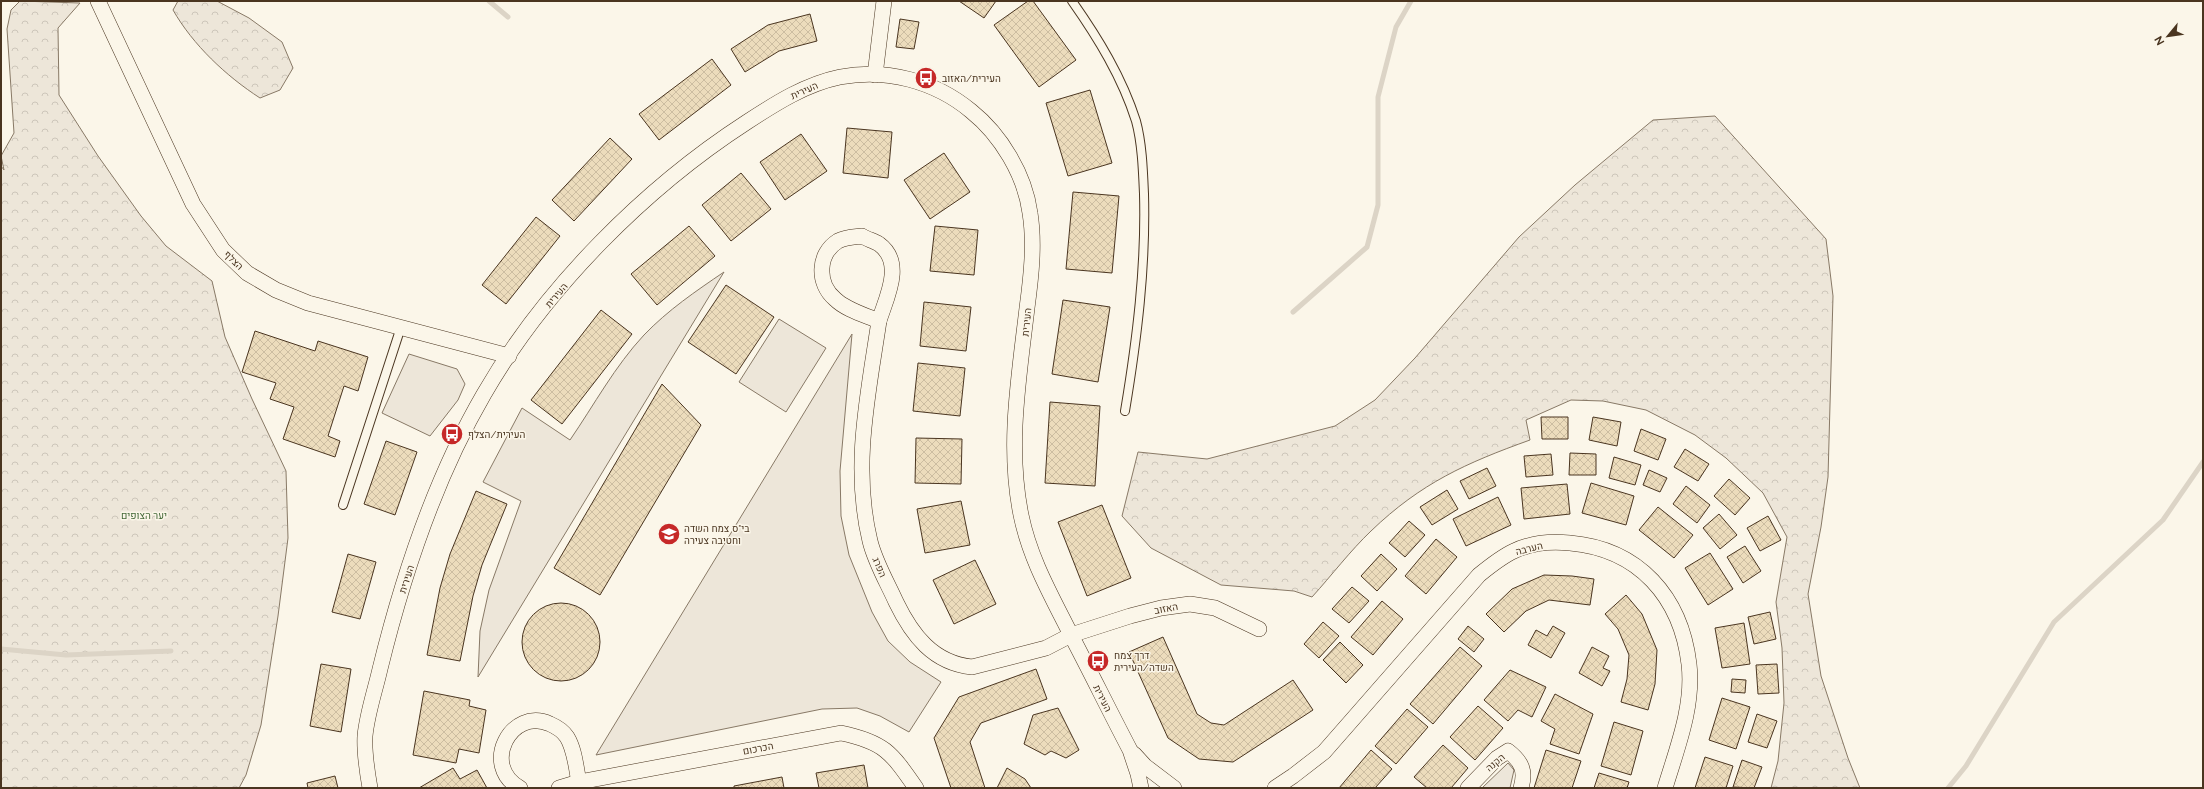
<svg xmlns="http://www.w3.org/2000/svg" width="2204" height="789" viewBox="0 0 2204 789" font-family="Raleway,Heebo,sans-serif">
<defs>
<pattern id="forest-crowns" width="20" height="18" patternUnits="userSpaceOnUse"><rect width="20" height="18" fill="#ede6d9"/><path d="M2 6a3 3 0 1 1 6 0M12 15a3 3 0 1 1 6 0" fill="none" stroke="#cdc6ba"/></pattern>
<pattern id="building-cross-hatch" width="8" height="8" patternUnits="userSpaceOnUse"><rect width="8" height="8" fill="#ecdcbc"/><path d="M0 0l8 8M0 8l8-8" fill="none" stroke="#ccbda1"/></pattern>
</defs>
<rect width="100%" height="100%" fill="#fbf6e9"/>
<g fill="url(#forest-crowns)" stroke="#887966">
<path d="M 20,1 L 80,3 L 58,28 L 59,95 L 98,156 L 141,216 L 166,246 L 212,281 L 225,337 L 252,399 L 286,471 L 288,538 L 278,616 L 261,725 L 246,775 L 239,788 L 1,788 L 1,166 L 4,170 L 1,156 L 14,133 L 7,29 L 11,10 Z"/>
<path d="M 178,1 L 217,1 L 249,18 L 282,42 L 293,68 L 280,90 L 260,98 C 226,76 193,45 173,10 Z"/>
<path d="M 1715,116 L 1826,239 L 1833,296 L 1828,477 L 1821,527 L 1808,594 L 1821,676 L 1848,758 L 1860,788 L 1771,788 L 1778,761 L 1784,703 L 1782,648 L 1776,602 L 1787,537 L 1763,493 L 1726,458 L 1695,435 L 1646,410 L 1603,401 L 1571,400 L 1526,420 L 1530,440 C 1466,463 1421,483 1371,531 C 1350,551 1332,575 1312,597 L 1294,591 L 1221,585 L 1151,548 L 1122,516 L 1138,452 L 1207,459 L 1335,426 L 1375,400 L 1415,358 L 1519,237 L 1575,185 L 1653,120 Z"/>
</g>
<g fill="#ede6d9" stroke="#887966">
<path d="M 724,272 L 478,677 L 480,631 L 489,590 L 521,501 L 483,482 L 522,408 L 570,440 C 594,405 615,366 644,335 C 668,310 696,291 724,272 Z"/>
<path d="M 779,319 L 826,348 L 786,412 L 739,382 Z"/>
<path d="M 852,334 L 840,471 L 841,516 L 849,555 L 872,612 L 888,641 L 910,662 L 941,682 L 909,732 L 880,716 L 857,708 L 822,709 L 596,755 Z"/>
<path d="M 409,354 L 457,369 L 465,384 L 458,400 L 430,436 L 382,413 Z"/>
<path d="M 1508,763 L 1514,770 L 1510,788 L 1482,788 Z"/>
</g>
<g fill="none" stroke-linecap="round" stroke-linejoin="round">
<g stroke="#dcd4c6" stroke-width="5">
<path d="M 489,1 L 508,17"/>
<path d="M 1293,312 L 1367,247 L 1378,205 L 1378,97 L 1396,27 L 1411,1"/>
<path d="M 1,649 L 66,655 L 171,651"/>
<path d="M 1948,788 L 1966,766 L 2054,622 L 2163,520 L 2203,462"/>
</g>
</g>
<g fill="url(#building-cross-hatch)" stroke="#4a3520">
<path d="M 959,1 L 996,1 L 984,18 Z"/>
<path d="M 1028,1 L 1033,1 L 1076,60 L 1039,87 L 994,25 Z"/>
<path d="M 810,14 L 817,41 L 779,51 L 745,72 L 731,49 L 768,25 Z"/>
<path d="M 900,19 L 919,22 L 914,49 L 896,47 Z"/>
<path d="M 712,59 L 731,85 L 659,140 L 639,114 Z"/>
<path d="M 1090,90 L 1112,163 L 1068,176 L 1046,103 Z"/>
<path d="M 847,128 L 892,132 L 888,178 L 843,173 Z"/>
<path d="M 801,134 L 827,171 L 785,200 L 760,162 Z"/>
<path d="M 610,138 L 632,159 L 574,221 L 552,200 Z"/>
<path d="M 944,153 L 970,192 L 930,219 L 904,180 Z"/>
<path d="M 741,173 L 771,209 L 731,241 L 702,205 Z"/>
<path d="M 1073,192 L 1119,196 L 1112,273 L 1066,269 Z"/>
<path d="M 536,217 L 560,236 L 506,304 L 482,285 Z"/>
<path d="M 689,226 L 715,256 L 657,305 L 631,274 Z"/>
<path d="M 935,226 L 978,230 L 974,275 L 930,271 Z"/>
<path d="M 726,285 L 774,317 L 736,374 L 688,342 Z"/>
<path d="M 1063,300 L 1110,307 L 1098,382 L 1052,374 Z"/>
<path d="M 924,302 L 971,307 L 966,351 L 920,346 Z"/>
<path d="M 601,310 L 632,334 L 562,424 L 531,400 Z"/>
<path d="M 255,331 L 315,351 L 318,341 L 368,357 L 358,391 L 344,386 L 328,436 L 340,441 L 335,457 L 283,439 L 294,407 L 270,399 L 276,383 L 242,372 Z"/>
<path d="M 918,363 L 965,368 L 960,416 L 913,411 Z"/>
<path d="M 662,384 L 701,425 L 600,595 L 554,568 Z"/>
<path d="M 1050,402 L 1100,406 L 1095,486 L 1045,483 Z"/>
<path d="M 1541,417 L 1568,417 L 1568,439 L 1542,439 Z"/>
<path d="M 1593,417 L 1621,422 L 1617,446 L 1589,440 Z"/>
<path d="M 1641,429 L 1666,439 L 1658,460 L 1634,451 Z"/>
<path d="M 916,438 L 962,439 L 961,484 L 915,483 Z"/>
<path d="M 386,441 L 417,452 L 395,515 L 364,504 Z"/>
<path d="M 1685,449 L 1709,464 L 1698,481 L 1674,467 Z"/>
<path d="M 1570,453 L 1596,454 L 1596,475 L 1569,475 Z"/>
<path d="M 1551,454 L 1553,475 L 1526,477 L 1524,456 Z"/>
<path d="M 1614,457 L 1641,465 L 1635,485 L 1609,478 Z"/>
<path d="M 1487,468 L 1496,486 L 1469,499 L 1460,481 Z"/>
<path d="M 1649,470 L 1667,478 L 1660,492 L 1643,485 Z"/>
<path d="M 1729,479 L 1750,498 L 1735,515 L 1714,496 Z"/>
<path d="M 1591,483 L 1634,496 L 1626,525 L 1582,513 Z"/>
<path d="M 1567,484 L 1570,514 L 1524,519 L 1521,488 Z"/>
<path d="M 1686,486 L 1710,505 L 1697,523 L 1673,504 Z"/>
<path d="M 1447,490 L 1458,509 L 1432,525 L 1420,507 Z"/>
<path d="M 476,491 L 507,504 L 482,565 L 473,596 L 460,661 L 427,655 L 440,588 L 450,554 Z"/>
<path d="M 1498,497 L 1511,525 L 1466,546 L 1453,519 Z"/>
<path d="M 961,501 L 970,545 L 925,553 L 917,509 Z"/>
<path d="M 1102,505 L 1131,578 L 1087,596 L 1058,522 Z"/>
<path d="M 1658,507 L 1693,535 L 1674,558 L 1639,530 Z"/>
<path d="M 1719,514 L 1737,535 L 1720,549 L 1703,528 Z"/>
<path d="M 1768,516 L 1781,540 L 1760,551 L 1747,528 Z"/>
<path d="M 1409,521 L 1425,535 L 1405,557 L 1389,543 Z"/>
<path d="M 1436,539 L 1457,557 L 1426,594 L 1405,576 Z"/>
<path d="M 1745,546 L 1761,571 L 1743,583 L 1727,557 Z"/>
<path d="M 1710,553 L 1733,589 L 1708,605 L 1685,568 Z"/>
<path d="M 348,554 L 376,562 L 360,619 L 332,612 Z"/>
<path d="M 1381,554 L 1397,569 L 1377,591 L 1361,576 Z"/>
<path d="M 975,560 L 996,604 L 954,624 L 933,580 Z"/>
<path d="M 1544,575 L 1572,576 L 1594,579 L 1590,605 L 1549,600 L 1526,611 L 1504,632 L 1486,614 L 1512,589 Z"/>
<path d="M 1352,587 L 1369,601 L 1349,623 L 1332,609 Z"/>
<path d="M 1626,595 L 1642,614 L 1657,650 L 1655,684 L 1648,710 L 1621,702 L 1627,679 L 1629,655 L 1618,629 L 1605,614 Z"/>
<path d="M 1382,601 L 1403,619 L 1373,655 L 1351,637 Z"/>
<circle cx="561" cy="642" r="39"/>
<path d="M 1770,612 L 1776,639 L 1754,644 L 1748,617 Z"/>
<path d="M 1323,622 L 1339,636 L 1319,658 L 1304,644 Z"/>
<path d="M 1744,623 L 1750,664 L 1722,668 L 1715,628 Z"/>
<path d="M 1468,626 L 1484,639 L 1474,652 L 1458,639 Z"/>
<path d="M 1553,626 L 1565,633 L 1551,658 L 1528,645 L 1536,630 L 1547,636 Z"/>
<path d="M 1163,637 L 1197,714 L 1211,723 L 1224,725 L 1293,680 L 1313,710 L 1233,762 L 1199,759 L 1168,738 L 1129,652 Z"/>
<path d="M 1340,642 L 1363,665 L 1346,683 L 1323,660 Z"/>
<path d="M 1460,647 L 1482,666 L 1433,724 L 1410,704 Z"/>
<path d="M 1592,647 L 1609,656 L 1603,668 L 1610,671 L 1602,686 L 1579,673 Z"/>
<path d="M 321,664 L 351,669 L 341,732 L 310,726 Z"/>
<path d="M 1777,664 L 1779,693 L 1758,694 L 1756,665 Z"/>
<path d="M 1036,669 L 1047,699 L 981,723 L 970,742 L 985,788 L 951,788 L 934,738 L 959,697 Z"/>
<path d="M 1510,670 L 1546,687 L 1532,717 L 1518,710 L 1508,721 L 1484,700 Z"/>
<path d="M 1732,679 L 1746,680 L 1745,693 L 1731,692 Z"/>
<path d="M 424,691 L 470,700 L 469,706 L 486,710 L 479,753 L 459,749 L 456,763 L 413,755 Z"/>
<path d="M 1555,694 L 1593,714 L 1579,754 L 1550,744 L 1555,729 L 1541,721 Z"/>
<path d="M 1722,698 L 1750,707 L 1736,749 L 1709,740 Z"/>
<path d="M 1478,706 L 1503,728 L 1475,760 L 1450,737 Z"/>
<path d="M 1058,708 L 1079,750 L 1066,758 L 1051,751 L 1045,755 L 1024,744 L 1033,715 Z"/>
<path d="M 1407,709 L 1428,727 L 1396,764 L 1375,746 Z"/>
<path d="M 1757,714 L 1777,721 L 1767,748 L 1748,742 Z"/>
<path d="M 1614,722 L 1643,731 L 1631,775 L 1601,766 Z"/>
<path d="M 1443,745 L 1468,768 L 1451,788 L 1427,788 L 1414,777 Z"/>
<path d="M 1371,750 L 1392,769 L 1375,788 L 1339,788 Z"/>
<path d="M 1546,750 L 1581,761 L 1572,788 L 1534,788 Z"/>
<path d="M 1705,757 L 1733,766 L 1726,788 L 1695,788 Z"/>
<path d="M 1742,760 L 1762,767 L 1754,788 L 1733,787 Z"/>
<path d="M 864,765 L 868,788 L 819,788 L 816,773 Z"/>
<path d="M 453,768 L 460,779 L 477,770 L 487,788 L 419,788 Z"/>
<path d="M 1007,768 L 1025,779 L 1031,788 L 997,788 Z"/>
<path d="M 1599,773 L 1629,782 L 1627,788 L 1594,788 Z"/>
<path d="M 335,776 L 338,788 L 308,788 L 307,783 Z"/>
<path d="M 782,777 L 784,788 L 734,788 L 734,786 Z"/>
</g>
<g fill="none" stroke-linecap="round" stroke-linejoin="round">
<g stroke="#4a3520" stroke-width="10">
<g id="service">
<path d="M 1072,1 C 1098,38 1122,77 1136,121 C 1142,143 1143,170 1144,194 C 1146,267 1137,339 1125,411"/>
<path d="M 343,505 L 401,327"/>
</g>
</g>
<g stroke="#4a3520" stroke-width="16">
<g id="minor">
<path d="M 98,1 L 193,204 L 223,250 L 247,273 L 276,290 L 308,303 L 509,356"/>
<path d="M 875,75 L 884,1"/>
<path d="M 862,236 C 867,239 874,241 879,244 C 905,263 886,298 879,321 C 865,315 846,310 835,299 C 817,284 817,254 838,241 C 846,237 854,237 862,236 Z"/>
<path d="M 879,321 C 868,395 852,467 870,541 C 875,562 887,582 896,602 C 912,635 933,663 972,667 L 1046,648 L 1071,635 L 1130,616 L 1161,608 L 1190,604 L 1215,608 L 1259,629"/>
<path d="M 1134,754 L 1145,766 L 1174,788"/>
<path d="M 370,788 C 367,771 364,753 365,736 C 367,714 375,691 380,669 C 403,575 435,478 484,394 C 545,288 645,188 747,122 C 776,103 806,84 840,77 C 886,68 935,81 971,111 C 1001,135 1025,175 1030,213 C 1035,244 1031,278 1027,308 C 1019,377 1007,446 1021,515 C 1030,559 1051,595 1071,635 C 1091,673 1110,712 1130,750 L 1138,774 L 1141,788"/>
<path d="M 520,788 C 480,766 511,706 550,724 C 557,727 563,731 567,737 C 575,750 576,768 579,782"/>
<path d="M 559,788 L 579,782 L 841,733 C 884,742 891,752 916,788"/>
<path d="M 1275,788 L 1293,776 L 1324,752 L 1479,575 C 1490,566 1501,557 1514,551 C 1531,543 1552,541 1570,543 C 1639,549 1681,597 1689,664 C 1694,706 1677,748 1665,788"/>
<path d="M 1468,788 L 1497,758 L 1508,751 C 1522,762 1526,771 1521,788"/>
</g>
</g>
<use href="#service" stroke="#fbf6e9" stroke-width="8"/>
<use href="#minor" stroke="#fbf6e9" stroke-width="15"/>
</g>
<defs>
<g id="bus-disc" transform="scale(1.15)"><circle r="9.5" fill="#c62828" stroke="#fbf6e9"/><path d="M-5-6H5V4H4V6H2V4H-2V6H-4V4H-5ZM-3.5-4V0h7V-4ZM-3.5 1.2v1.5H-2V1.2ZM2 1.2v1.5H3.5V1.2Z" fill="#fff"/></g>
<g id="school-disc" transform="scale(1.15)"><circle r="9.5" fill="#c62828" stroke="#fbf6e9"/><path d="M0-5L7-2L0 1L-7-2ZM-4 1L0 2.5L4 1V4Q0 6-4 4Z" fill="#fff"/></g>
</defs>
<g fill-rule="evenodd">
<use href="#bus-disc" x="926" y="78"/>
<use href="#bus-disc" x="452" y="434"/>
<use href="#school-disc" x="669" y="534"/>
<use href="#bus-disc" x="1098" y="661"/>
</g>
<g text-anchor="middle" stroke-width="3" stroke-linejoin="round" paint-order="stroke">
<g font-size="10" fill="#4a3520" stroke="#fbf6e9" text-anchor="start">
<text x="942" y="82">העירית/האזוב</text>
<text x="468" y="438">העירית/הצלף</text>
<text x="684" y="532">בי"ס צמח השדה<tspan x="684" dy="12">וחטיבה צעירה</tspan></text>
<text x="1114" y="659">דרך צמח<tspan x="1114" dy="12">השדה/העירית</tspan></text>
</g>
<g font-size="10" fill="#4a3520" stroke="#fbf6e9">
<text transform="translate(804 90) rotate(-24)" y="4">העירית</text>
<text transform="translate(234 260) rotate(44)" y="4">הצלף</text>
<text transform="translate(556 295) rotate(-50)" y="4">העירית</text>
<text transform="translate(1026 322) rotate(-84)" y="4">העירית</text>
<text transform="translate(1529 548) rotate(-14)" y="4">הערבה</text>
<text transform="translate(880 567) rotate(67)" y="4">הפרג</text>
<text transform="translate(406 579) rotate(-72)" y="4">העירית</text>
<text transform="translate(1166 608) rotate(-10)" y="4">האזוב</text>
<text transform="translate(1103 698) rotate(63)" y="4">העירית</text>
<text transform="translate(758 748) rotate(-11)" y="4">הכרכום</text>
<text transform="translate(1495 762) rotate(-40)" y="4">הקנה</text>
</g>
<g font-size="10" fill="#436837" stroke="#fbf6e9">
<text x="144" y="519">יער הצופים</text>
</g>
</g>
<rect width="2204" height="789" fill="none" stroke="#4a3520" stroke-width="4"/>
<g transform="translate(2168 36) rotate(241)" stroke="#fbf6e9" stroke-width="3" paint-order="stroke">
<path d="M0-3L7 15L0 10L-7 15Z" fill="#4a3520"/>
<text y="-6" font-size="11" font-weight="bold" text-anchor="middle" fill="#4a3520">N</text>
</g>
</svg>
